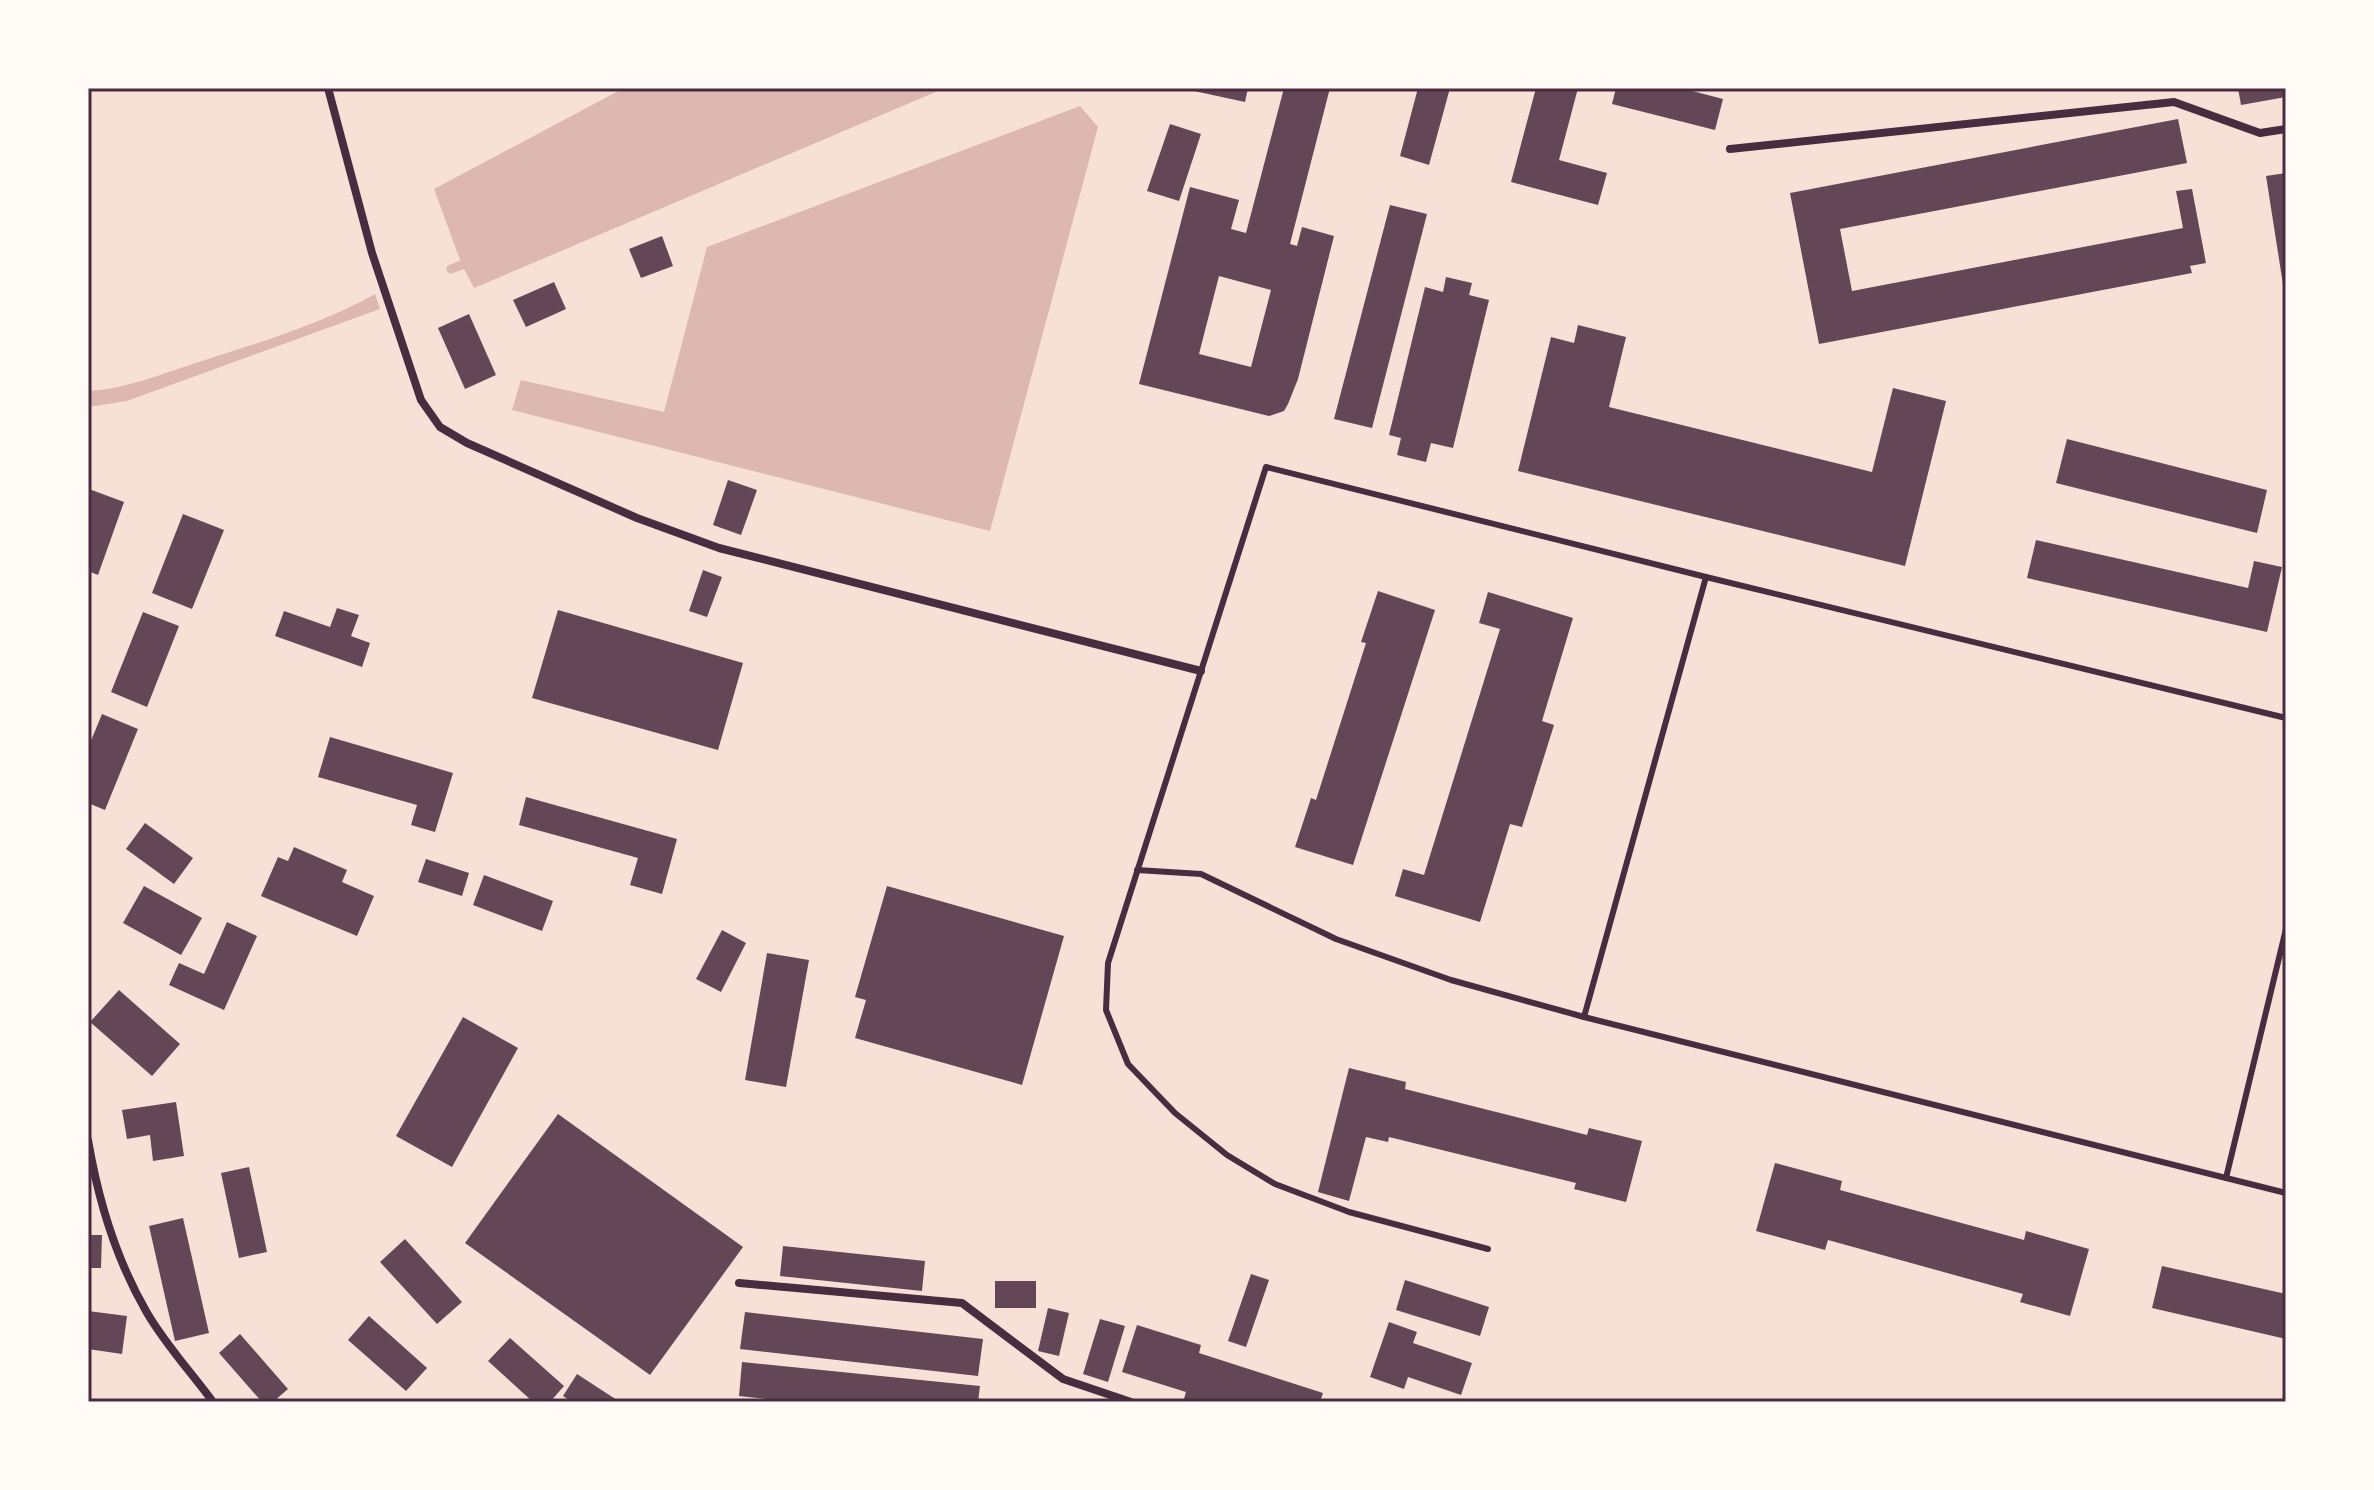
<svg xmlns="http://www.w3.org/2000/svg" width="2374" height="1490" viewBox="0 0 2374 1490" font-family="'Exo 2',sans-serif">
<rect width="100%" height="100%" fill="#f7e1d7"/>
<g fill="#dcb8b0">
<path d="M 624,88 L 945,88 L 474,288 L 462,265 L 434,189 Z"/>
<path d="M 1080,106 L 1098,127 L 990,531 L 512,410 L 521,380 L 664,412 L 707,247 Z"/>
<path d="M 375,294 L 380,309 L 127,401 L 88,407 L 88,391 C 127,389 164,373 202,361 C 260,342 322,324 375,294 Z"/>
</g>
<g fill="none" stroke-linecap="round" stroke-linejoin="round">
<path stroke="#dcb8b0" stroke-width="9" d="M 451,269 L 462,265"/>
</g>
<g fill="#644757" fill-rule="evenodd">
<path d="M 1195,88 L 1248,88 L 1245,102 L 1194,91 Z"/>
<path d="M 1284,88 L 1330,88 L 1290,244 L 1297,246 L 1302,227 L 1334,236 L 1298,379 L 1288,404 L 1284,411 L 1269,416 L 1139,384 L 1190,187 L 1239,200 L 1231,229 L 1246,233 ZM 1219,276 L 1271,290 L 1251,367 L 1199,354 Z"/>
<path d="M 1418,88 L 1450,88 L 1429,165 L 1400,156 Z"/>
<path d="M 1536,88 L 1578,88 L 1559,160 L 1607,173 L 1598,205 L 1511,182 Z"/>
<path d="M 1616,88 L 1681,88 L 1723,99 L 1715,130 L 1612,104 Z"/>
<path d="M 2238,88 L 2286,88 L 2286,97 L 2241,105 Z"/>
<path d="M 2178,119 L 2187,163 L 1840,229 L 1852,291 L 2183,228 L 2176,191 L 2192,189 L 2206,263 L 2190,266 L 2192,273 L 1819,344 L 1790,193 Z"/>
<path d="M 1170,124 L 1201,134 L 1179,201 L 1147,191 Z"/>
<path d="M 2286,173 L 2286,291 L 2284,291 L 2266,176 Z"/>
<path d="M 1390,205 L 1427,214 L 1372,428 L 1334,419 Z"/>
<path d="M 662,236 L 673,266 L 641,278 L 629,249 Z"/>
<path d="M 1446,277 L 1472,283 L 1469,295 L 1489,300 L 1453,448 L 1431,443 L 1426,462 L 1397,455 L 1401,438 L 1389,435 L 1425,287 L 1443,292 Z"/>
<path d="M 554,282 L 566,309 L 526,327 L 513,300 Z"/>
<path d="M 469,314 L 496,375 L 465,389 L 438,328 Z"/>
<path d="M 1578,325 L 1626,337 L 1609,407 L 1872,472 L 1893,388 L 1946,401 L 1905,566 L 1518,471 L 1551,337 L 1574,343 Z"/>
<path d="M 2067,439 L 2267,490 L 2257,533 L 2056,483 Z"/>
<path d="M 728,480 L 757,490 L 741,535 L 713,525 Z"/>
<path d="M 89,489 L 124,502 L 98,575 L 88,571 Z"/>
<path d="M 183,514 L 224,530 L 192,609 L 152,593 Z"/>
<path d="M 2036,540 L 2248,588 L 2254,561 L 2282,567 L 2267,632 L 2027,578 Z"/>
<path d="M 703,570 L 722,577 L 707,617 L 689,611 Z"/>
<path d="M 1378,591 L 1435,610 L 1353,865 L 1295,847 L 1311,798 L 1316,800 L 1366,643 L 1361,642 Z"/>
<path d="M 1488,592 L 1573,618 L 1542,721 L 1554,725 L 1522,827 L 1510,824 L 1480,922 L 1395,896 L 1403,869 L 1424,875 L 1500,629 L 1479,623 Z"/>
<path d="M 337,608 L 359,615 L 351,636 L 370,643 L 362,667 L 275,636 L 284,611 L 330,627 Z"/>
<path d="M 558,610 L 743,663 L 718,750 L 532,698 Z"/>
<path d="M 143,612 L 179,626 L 147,707 L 111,692 Z"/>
<path d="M 102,714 L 138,729 L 105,810 L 88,803 L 88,748 Z"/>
<path d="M 330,737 L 453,773 L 435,832 L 411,825 L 417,805 L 318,777 Z"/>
<path d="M 526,797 L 677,839 L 662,894 L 630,885 L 638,858 L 519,825 Z"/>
<path d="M 145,823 L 193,858 L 174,884 L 126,849 Z"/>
<path d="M 294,847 L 347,870 L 342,882 L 374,896 L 357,936 L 261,896 L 278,857 L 288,861 Z"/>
<path d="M 426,859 L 469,873 L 462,896 L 418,882 Z"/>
<path d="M 484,875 L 553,901 L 542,931 L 473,905 Z"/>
<path d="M 144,886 L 202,918 L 181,955 L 123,923 Z"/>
<path d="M 887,886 L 1064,936 L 1022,1085 L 855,1038 L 866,1000 L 855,997 Z"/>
<path d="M 227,922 L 257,936 L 224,1010 L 169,985 L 179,963 L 204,974 Z"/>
<path d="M 722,930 L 746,943 L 721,992 L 696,979 Z"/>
<path d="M 767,953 L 809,960 L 786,1087 L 745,1080 Z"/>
<path d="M 119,990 L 180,1044 L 152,1076 L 90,1022 Z"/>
<path d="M 463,1017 L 518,1048 L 452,1167 L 396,1136 Z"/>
<path d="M 1349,1068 L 1406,1082 L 1405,1089 L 1587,1135 L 1589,1128 L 1642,1141 L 1626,1202 L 1574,1189 L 1576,1183 L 1389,1137 L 1388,1142 L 1366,1137 L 1349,1201 L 1318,1192 Z"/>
<path d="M 176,1102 L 184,1156 L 153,1161 L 150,1135 L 127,1139 L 122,1110 Z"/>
<path d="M 558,1114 L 743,1247 L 650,1375 L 465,1243 Z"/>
<path d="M 1775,1163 L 1842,1181 L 1840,1190 L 2024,1240 L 2026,1231 L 2089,1249 L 2070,1316 L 2020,1302 L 2023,1294 L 1828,1240 L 1825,1250 L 1756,1231 Z"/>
<path d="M 249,1167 L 267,1252 L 239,1258 L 221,1173 Z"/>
<path d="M 183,1218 L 209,1333 L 175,1341 L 149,1226 Z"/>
<path d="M 88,1235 L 102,1235 L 101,1268 L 88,1268 Z"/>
<path d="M 405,1239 L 462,1302 L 437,1324 L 380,1262 Z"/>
<path d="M 783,1246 L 925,1261 L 922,1291 L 780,1276 Z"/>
<path d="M 2162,1266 L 2286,1294 L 2286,1339 L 2152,1308 Z"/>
<path d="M 1251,1274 L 1269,1280 L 1246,1347 L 1228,1341 Z"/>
<path d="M 1405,1280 L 1489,1307 L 1480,1336 L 1396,1310 Z"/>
<rect x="995" y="1281" width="41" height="27"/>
<path d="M 1048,1308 L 1069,1313 L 1059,1356 L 1038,1351 Z"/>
<path d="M 88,1311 L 127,1316 L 122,1354 L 88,1349 Z"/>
<path d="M 745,1312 L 983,1339 L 978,1376 L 740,1349 Z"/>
<path d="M 369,1316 L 427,1368 L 406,1391 L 348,1340 Z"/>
<path d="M 1100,1319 L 1125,1326 L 1108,1382 L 1083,1374 Z"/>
<path d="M 1389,1322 L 1417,1332 L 1413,1343 L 1472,1363 L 1461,1395 L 1408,1377 L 1404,1389 L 1370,1377 Z"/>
<path d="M 1137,1325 L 1201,1345 L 1199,1353 L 1323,1393 L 1320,1402 L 1183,1402 L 1186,1392 L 1122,1372 Z"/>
<path d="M 240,1334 L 288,1389 L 273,1402 L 262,1402 L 219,1353 Z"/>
<path d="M 510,1338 L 564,1386 L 550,1402 L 533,1402 L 488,1361 Z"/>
<path d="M 742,1362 L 980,1386 L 978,1402 L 794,1402 L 739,1396 Z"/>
<path d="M 577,1374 L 620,1402 L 572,1402 L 563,1396 Z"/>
</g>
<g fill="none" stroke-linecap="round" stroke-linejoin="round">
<g stroke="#4a2c40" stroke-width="6">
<path d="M 1137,870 L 1201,874 L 1336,939 L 1451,980 L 1584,1017 L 2286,1193"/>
<path d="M 1584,1017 L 1706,577"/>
<path d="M 2226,1178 L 2286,929"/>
<path d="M 1488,1249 L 1349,1212 L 1275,1184 L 1227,1155 L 1175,1113 L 1128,1064 L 1106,1010 L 1108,963 L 1266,467 L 1706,577 L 2286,718"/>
</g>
<g stroke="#4a2c40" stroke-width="8">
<path d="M 328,88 L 372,253 L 421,400 L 440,427 L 467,443 L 637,518 L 719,548 L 1201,671"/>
<path d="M 1730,149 L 2174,102 L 2260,133 L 2286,129"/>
<path d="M 88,1140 C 98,1199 116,1259 146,1311 C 164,1343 191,1372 213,1402"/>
<path d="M 739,1283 L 962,1303 L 1063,1379 L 1131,1402"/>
</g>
</g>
<rect width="2374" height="1490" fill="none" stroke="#fffaf5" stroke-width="180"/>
<rect x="90" y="90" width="2194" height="1310" fill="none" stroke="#4a2c40" stroke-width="3"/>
</svg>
